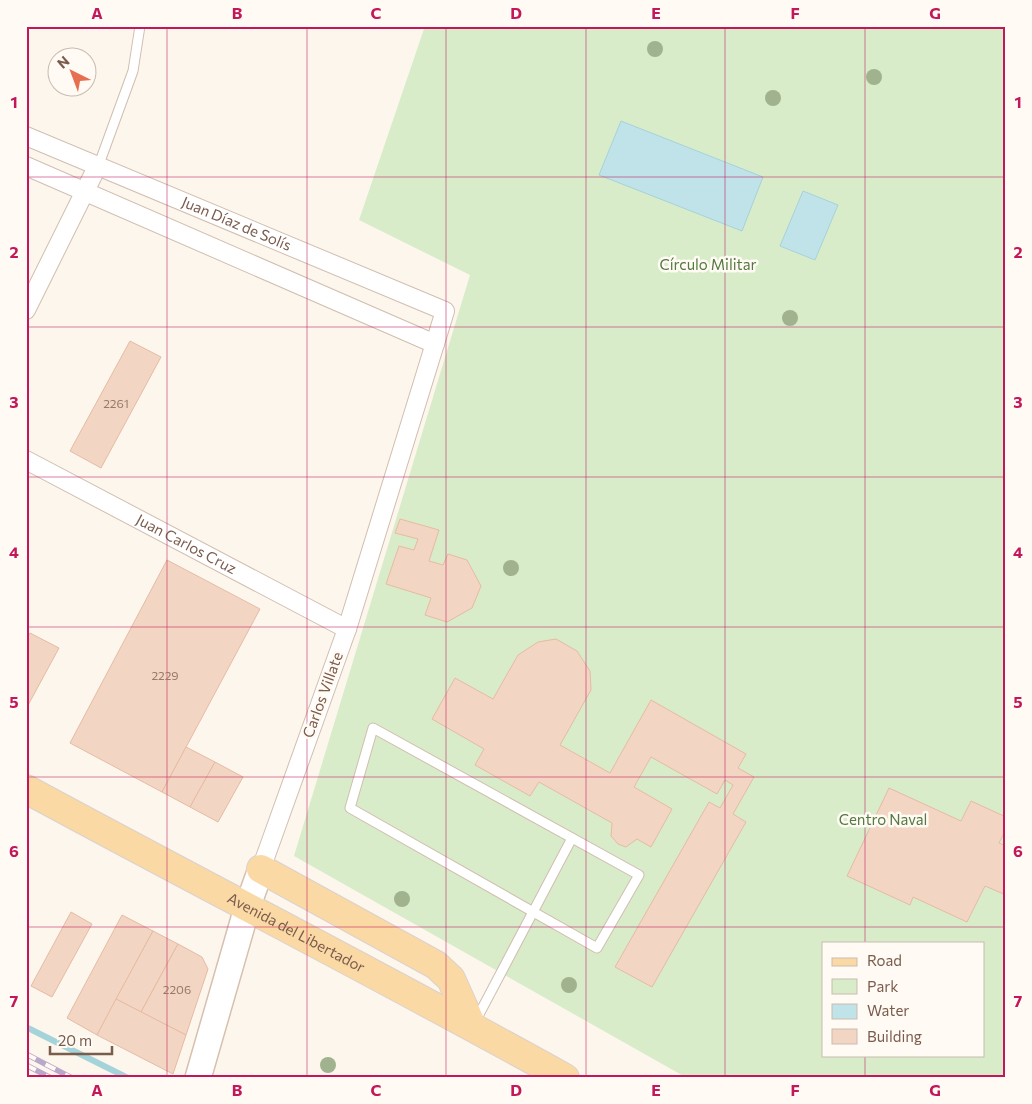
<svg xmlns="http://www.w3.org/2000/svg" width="1032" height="1104" viewBox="0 0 1032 1104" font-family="Commissioner,sans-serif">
<rect width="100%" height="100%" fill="#fdf6ec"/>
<path fill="#d8ecc9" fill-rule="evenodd" d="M 425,26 L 1006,26 L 1006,1078 L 687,1078 L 294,856 L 470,275 L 359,220 ZM 823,943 L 983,943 L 983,1055 L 823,1055 Z"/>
<g fill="#bfe3e8" stroke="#a5d3da">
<path d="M 621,121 L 763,177 L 742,231 L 599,175 Z"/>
<path d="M 803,191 L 838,205 L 815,260 L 780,246 Z"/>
</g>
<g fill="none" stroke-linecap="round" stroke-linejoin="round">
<path stroke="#a5d3da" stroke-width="6" d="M 26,1027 L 128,1078"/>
</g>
<g fill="#f3d5c3" stroke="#e6bba3">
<path d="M 130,341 L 161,357 L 101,468 L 70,451 Z"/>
<path d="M 400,519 L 439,530 L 429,561 L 443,565 L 448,554 L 467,560 L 481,586 L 472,608 L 447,622 L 425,615 L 431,598 L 386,584 L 399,546 L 414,550 L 418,539 L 395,533 Z"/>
<path d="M 167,560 L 260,609 L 162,792 L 70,743 Z"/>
<path d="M 30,633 L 59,648 L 26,709 L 26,639 Z"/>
<path d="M 556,639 L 577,651 L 590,671 L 591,690 L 560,745 L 610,773 L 651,700 L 746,754 L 738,768 L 754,777 L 733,814 L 746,822 L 652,987 L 615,967 L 709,802 L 720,808 L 733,785 L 725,780 L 717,794 L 651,757 L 634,787 L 672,809 L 651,847 L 637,839 L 626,847 L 618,844 L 611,836 L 612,823 L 539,782 L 530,796 L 475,765 L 484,749 L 432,719 L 455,678 L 493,699 L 518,655 L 538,642 Z"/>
<path d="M 186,747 L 215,762 L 190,807 L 162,792 Z"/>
<path d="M 215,762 L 243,777 L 218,822 L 190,807 Z"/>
<path d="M 889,788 L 961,821 L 971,801 L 1006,817 L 1006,829 L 999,843 L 1006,846 L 1006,895 L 985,886 L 967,922 L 913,897 L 910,905 L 847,876 Z"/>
<path d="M 71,912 L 92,924 L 52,997 L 31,986 Z"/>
<path d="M 122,915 L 153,931 L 97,1035 L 67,1018 Z"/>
<path d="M 153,931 L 178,944 L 141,1012 L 116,999 Z"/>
<path d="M 178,944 L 202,957 L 208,969 L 186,1035 L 141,1012 Z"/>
<path d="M 116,999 L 186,1035 L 173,1074 L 97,1035 Z"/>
</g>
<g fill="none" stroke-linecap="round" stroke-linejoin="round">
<g stroke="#d1beb0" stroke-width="11">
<g id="lane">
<path d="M 98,167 L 133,71 L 140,26"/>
<path d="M 373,728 L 639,875 L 597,948 L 350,808 Z"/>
<path d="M 475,1022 L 572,838"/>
</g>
</g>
<g stroke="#d1beb0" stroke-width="20">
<g id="street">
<path id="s1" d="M 26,136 L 445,311 L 347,629 L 261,869"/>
<path d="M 26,166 L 435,344"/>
<path d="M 26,310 L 97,167"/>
<path id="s2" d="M 26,460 L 347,629"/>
</g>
</g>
<g stroke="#d6c0b0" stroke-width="28">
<path id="secondary" d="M 198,1078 L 247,908 L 261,869"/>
</g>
<g stroke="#dad1cd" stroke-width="30">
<g id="primary">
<path id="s3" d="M 26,789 C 205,886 387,979 565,1078"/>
<path d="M 261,869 L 436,965 L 451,979 L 472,1026"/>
</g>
</g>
<use href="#lane" stroke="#fff" stroke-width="9"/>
<use href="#street" stroke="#fff" stroke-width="18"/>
<use href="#secondary" stroke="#fff" stroke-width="25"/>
<use href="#primary" stroke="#fbd9a5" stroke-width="28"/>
<g stroke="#b9a8c9" stroke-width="5.5">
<g id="rail">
<path d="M 26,1054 L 72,1078"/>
<path d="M 26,1065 L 51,1078"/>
</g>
</g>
<use href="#rail" stroke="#fffaf3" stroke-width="4" stroke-dasharray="11" stroke-linecap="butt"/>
</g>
<g fill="#a0b28e">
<circle cx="655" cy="49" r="8"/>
<circle cx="874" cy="77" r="8"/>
<circle cx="773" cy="98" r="8"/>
<circle cx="790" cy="318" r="8"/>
<circle cx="511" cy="568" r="8"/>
<circle cx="402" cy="899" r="8"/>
<circle cx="569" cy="985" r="8"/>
<circle cx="328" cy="1065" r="8"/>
</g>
<path fill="none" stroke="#c2185b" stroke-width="1" stroke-opacity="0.55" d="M 167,26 L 167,1078M 307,26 L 307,1078M 446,26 L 446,1078M 586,26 L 586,1078M 725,26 L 725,1078M 865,26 L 865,943M 26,177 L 1006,177M 26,327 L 1006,327M 26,477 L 1006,477M 26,627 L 1006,627M 26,777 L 1006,777M 26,927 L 1006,927M 865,1055 L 865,1078"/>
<g text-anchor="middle" stroke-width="5" stroke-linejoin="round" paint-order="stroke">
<g font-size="12" fill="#987a6a">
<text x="116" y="408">2261</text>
<text x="165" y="680">2229</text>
<text x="177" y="994">2206</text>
</g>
<g font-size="15" fill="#7a5c4d" stroke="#fffaf3">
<text dy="5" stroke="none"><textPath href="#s1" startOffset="228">Juan Díaz de Solís</textPath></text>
<text dy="5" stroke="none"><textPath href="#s2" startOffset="181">Juan Carlos Cruz</textPath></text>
<text transform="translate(323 695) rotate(-70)" y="5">Carlos Villate</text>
<text dy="5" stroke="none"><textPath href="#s3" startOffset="306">Avenida del Libertador</textPath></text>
</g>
<g font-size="15" fill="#537a41" stroke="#fffaf3">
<text x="708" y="270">Círculo Militar</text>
<text x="883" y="825">Centro Naval</text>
</g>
</g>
<rect width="1032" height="1104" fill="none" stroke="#fffaf3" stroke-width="55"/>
<rect x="822" y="942" width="162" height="115" fill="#fffaf3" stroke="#cabbb1"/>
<rect x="832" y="958" width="25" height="8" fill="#fbd9a5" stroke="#cabbb1"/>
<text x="867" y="966" font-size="15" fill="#7a5c4d">Road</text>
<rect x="832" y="979" width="25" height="15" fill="#d8ecc9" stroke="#cabbb1"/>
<text x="867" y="992" font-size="15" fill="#7a5c4d">Park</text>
<rect x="832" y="1004" width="25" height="15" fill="#bfe3e8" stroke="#cabbb1"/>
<text x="867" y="1016" font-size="15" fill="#7a5c4d">Water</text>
<rect x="832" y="1029" width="25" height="15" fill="#f3d5c3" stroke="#cabbb1"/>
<text x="867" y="1042" font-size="15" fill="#7a5c4d">Building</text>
<g transform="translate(72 72) rotate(318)"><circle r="24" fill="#fffaf3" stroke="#cabbb1"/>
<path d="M0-4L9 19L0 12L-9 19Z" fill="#e76f51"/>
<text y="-8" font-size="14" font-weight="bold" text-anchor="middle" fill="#7a5c4d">N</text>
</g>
<path d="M50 1046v8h62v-8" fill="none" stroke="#7a5c4d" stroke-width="2.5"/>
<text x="58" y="1046" font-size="15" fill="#7a5c4d" stroke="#fffaf3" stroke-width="4" paint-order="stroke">20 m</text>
<rect x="28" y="28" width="976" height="1048" fill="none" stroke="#c2185b" stroke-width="2"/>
<g font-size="16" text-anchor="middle" font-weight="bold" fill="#c2185b">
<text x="97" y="19">A</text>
<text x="237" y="19">B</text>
<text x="376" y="19">C</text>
<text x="516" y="19">D</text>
<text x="656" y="19">E</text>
<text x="795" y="19">F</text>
<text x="935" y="19">G</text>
<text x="14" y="108">1</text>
<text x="1018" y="108">1</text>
<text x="14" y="258">2</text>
<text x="1018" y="258">2</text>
<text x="14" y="408">3</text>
<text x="1018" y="408">3</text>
<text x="14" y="558">4</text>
<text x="1018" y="558">4</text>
<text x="14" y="708">5</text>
<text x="1018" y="708">5</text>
<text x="14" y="857">6</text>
<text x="1018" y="857">6</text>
<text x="14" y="1007">7</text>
<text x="1018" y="1007">7</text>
<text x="97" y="1096">A</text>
<text x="237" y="1096">B</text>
<text x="376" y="1096">C</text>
<text x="516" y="1096">D</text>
<text x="656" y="1096">E</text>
<text x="795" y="1096">F</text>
<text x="935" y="1096">G</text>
</g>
</svg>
